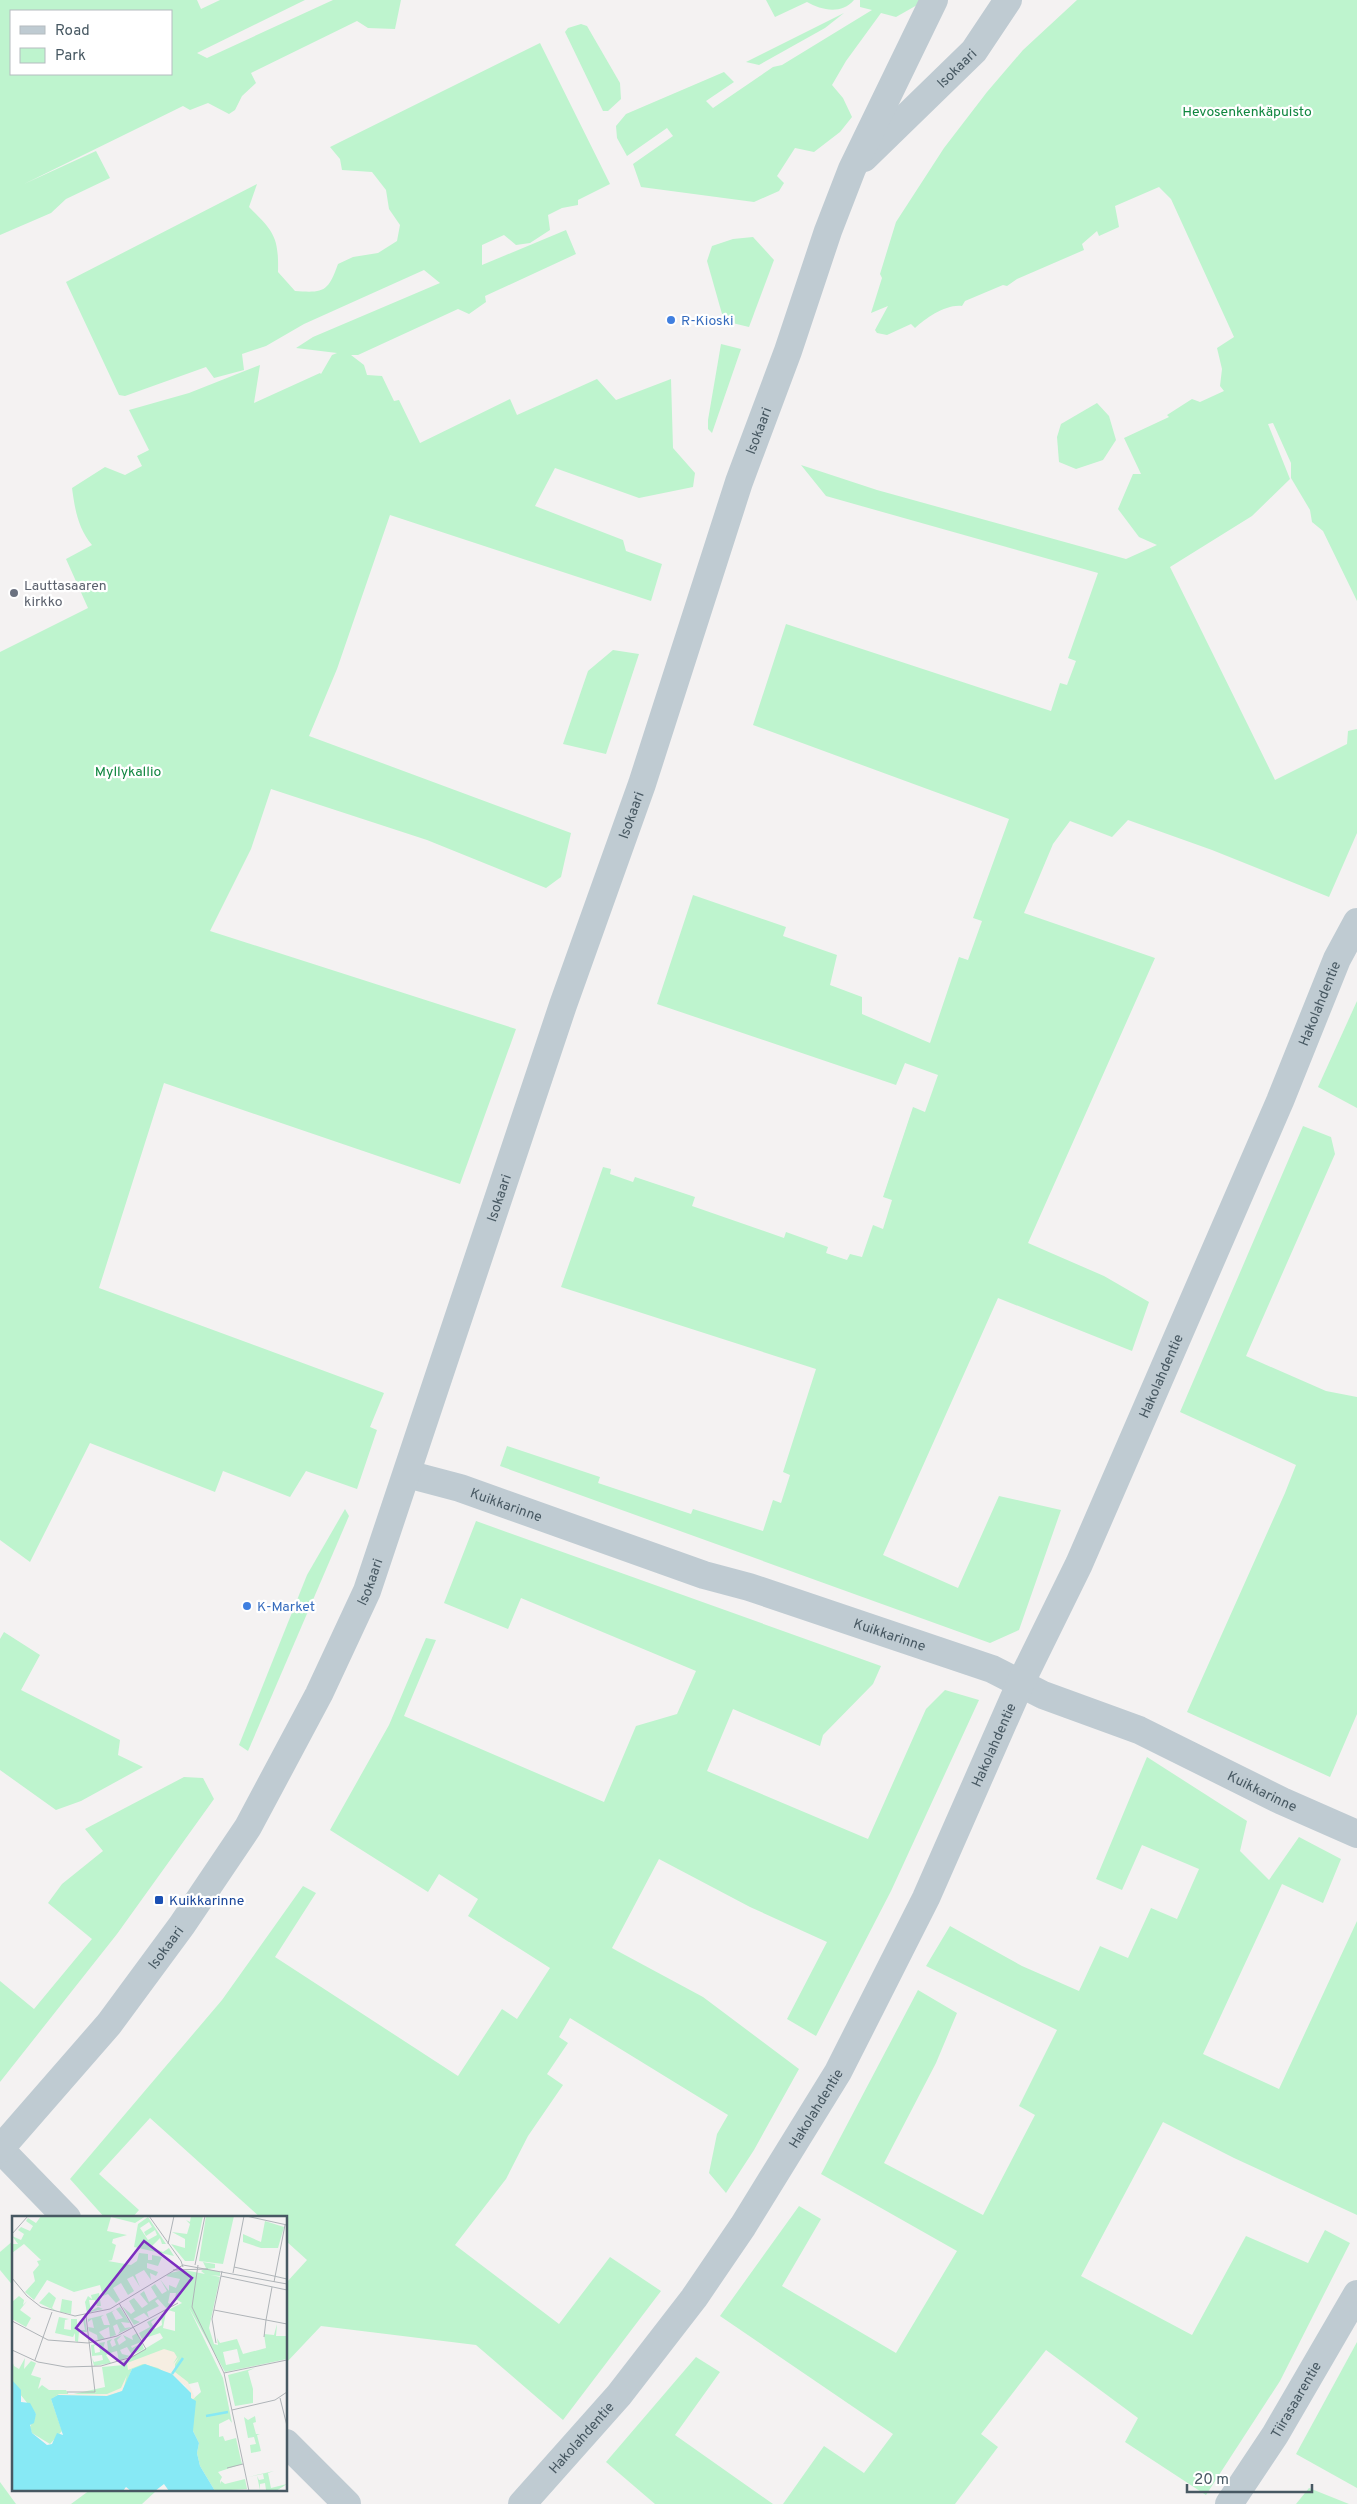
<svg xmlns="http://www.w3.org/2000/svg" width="1357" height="2504" viewBox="0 0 1357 2504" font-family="Overpass,sans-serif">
<rect width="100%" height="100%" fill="#f4f2f2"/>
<g fill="#bef4ce" fill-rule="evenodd">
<path d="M 0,0 L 197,0 L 201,9 L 220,0 L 305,0 L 197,53 L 207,58 L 333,0 L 401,0 L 395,29 L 368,28 L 357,21 L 251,73 L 256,83 L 242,96 L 235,110 L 229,114 L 208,103 L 190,110 L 183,106 L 24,184 L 96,151 L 110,178 L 66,199 L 51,213 L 0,235 ZM 171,11 L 171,74 L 11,74 L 11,11 Z"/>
<path d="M 766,0 L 854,0 C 841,15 821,10 807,2 L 775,17 Z"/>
<path d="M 860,0 L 926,0 L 896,17 L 881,13 L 846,61 L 832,85 L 843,98 L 852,117 L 840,132 L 814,152 L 795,148 L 777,176 L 784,183 L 779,191 L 754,202 L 641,187 L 633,164 L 673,136 L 667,128 L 627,156 L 617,138 L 616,126 L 626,114 L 724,72 L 734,82 L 706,101 L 713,108 L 773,67 L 782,65 L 872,10 L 860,7 Z"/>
<path d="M 1077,0 L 1357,0 L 1357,601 L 1323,531 L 1312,522 L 1310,510 L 1291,478 L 1291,463 L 1273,423 L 1268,424 L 1290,479 L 1252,516 L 1170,567 L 1275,780 L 1347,744 L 1348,731 L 1357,729 L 1357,833 L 1329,897 L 1212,850 L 1128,820 L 1112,837 L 1070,821 L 1053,844 L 1024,913 L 1155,958 L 1028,1243 L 1104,1276 L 1149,1302 L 1132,1351 L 998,1298 L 883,1555 L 958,1588 L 999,1496 L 1061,1510 L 1019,1630 L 990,1643 L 500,1466 L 507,1446 L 600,1477 L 598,1483 L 691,1514 L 693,1509 L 763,1531 L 773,1500 L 781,1503 L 790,1475 L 783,1472 L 816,1369 L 561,1287 L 603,1167 L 611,1169 L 610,1174 L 633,1182 L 635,1177 L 695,1197 L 692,1206 L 784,1238 L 786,1232 L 828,1247 L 826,1253 L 847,1260 L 850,1254 L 862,1257 L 873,1225 L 883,1229 L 892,1200 L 883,1197 L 913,1107 L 925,1112 L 938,1075 L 905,1063 L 896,1085 L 657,1004 L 693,895 L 786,927 L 783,936 L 837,955 L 830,985 L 862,997 L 862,1014 L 930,1043 L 959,957 L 968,960 L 982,921 L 973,918 L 1009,819 L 753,725 L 786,624 L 1051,711 L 1060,683 L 1067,685 L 1076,661 L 1068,658 L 1098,573 L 826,496 L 801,465 L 877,490 L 1126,559 L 1157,545 L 1139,537 L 1118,509 L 1133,474 L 1141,474 L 1124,438 L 1169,417 L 1167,415 L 1192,399 L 1200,402 L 1224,391 L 1220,386 L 1222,369 L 1217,348 L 1234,337 L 1171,199 L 1159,187 L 1115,206 L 1119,227 L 1099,236 L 1097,231 L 1082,244 L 1084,250 L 1017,279 L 1007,286 L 1003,285 L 965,301 L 962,306 C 946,304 926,318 915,328 L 911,324 L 887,335 L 877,333 L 875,330 L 888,306 L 871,313 L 882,278 L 880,274 L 896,222 L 944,148 L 987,92 L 1023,50 Z"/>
<path d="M 844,13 L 825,28 L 759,65 L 746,62 Z"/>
<path d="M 581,24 L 587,26 L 620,83 L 621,99 L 608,111 L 603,111 L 565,32 L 568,28 Z"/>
<path d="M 540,43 L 610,184 L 578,200 L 578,205 L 562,208 L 548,215 L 550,230 L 530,243 L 516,245 L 504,235 L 482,245 L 482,265 L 566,230 L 576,254 L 485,296 L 486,302 L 469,314 L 458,309 L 358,355 L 351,355 L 364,365 L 367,375 L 382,376 L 394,401 L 399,400 L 420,443 L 510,399 L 517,415 L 597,379 L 616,400 L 671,379 L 673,448 L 695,473 L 693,487 L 639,498 L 555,468 L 535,506 L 623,540 L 626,551 L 662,564 L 651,601 L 390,515 L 337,669 L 309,736 L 571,833 L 561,877 L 546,888 L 427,840 L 271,789 L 251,849 L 210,931 L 516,1029 L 460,1184 L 164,1083 L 99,1288 L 384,1393 L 370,1427 L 377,1430 L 357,1489 L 306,1471 L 290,1497 L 223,1471 L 215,1492 L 90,1443 L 30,1562 L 0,1540 L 0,652 L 88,608 L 66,559 L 92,545 C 78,528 75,510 72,488 L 105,467 L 125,475 L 142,466 L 137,456 L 149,450 L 129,410 L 189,393 L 260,365 L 254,403 L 320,373 L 321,374 L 332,355 L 337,353 L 296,348 L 313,337 L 440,283 L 424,270 L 304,324 L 266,346 L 242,354 L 244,370 L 214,378 L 206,367 L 125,396 L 119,395 L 66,282 L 257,184 L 249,207 C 273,231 279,236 278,272 L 295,291 C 324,293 328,292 338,264 L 353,257 L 378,253 L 397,241 L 400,225 L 389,209 L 386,190 L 372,172 L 342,170 L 340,159 L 330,147 Z"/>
<path d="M 753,237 L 774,260 L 749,327 L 724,321 L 707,261 L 712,246 L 733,239 Z"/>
<path d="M 721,344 L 741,349 L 712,433 L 708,429 L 708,420 Z"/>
<path d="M 1097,403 L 1109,416 L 1116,440 L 1103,460 L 1076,469 L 1059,462 L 1057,437 L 1061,424 Z"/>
<path d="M 613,650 L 639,654 L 606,754 L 563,744 L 588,671 Z"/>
<path d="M 1357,1001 L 1357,1108 L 1318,1087 Z"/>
<path d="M 1303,1126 L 1331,1137 L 1335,1154 L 1246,1356 L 1326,1391 L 1357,1397 L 1357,1714 L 1330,1777 L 1187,1712 L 1285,1493 L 1296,1465 L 1180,1412 Z"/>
<path d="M 345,1509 L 349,1516 L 248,1751 L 239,1745 L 307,1575 Z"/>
<path d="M 476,1521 L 881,1666 L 873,1684 L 823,1735 L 820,1746 L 733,1709 L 707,1771 L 868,1839 L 926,1709 L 945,1690 L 979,1700 L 891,1891 L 816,2036 L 787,2019 L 827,1942 L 750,1907 L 659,1859 L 612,1948 L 703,1997 L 799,2069 L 754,2150 L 726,2193 L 709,2173 L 717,2134 L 728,2115 L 570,2018 L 559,2037 L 568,2043 L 547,2074 L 563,2085 L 528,2136 L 506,2179 L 455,2245 L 559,2324 L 610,2257 L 661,2291 L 563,2420 L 476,2345 L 321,2326 L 286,2363 L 286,2283 L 307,2260 L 286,2241 L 286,2218 L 261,2218 L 150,2118 L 99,2174 L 139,2210 L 132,2218 L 105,2218 L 70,2179 L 222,2000 L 303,1886 L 316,1893 L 275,1957 L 458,2076 L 502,2009 L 517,2019 L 550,1968 L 468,1916 L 478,1899 L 439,1874 L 428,1892 L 330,1830 L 389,1725 L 426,1638 L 436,1640 L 404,1716 L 604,1802 L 636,1726 L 677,1714 L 696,1671 L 521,1598 L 508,1629 L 444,1603 Z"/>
<path d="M 4,1632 L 40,1655 L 21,1690 L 120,1740 L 118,1755 L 143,1767 L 81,1801 L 56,1810 L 0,1770 L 0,1639 Z"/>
<path d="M 1147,1757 L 1247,1821 L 1240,1851 L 1269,1880 L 1299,1837 L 1341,1859 L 1323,1903 L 1282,1884 L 1203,2054 L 1279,2089 L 1357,1921 L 1357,2215 L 1234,2158 L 1163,2122 L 1081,2276 L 1192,2335 L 1246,2236 L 1308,2263 L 1325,2230 L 1350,2243 L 1280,2381 L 1206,2495 L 1125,2442 L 1138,2418 L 1046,2350 L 981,2434 L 998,2447 L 955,2504 L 783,2504 L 824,2446 L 864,2473 L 893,2434 L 720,2316 L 799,2206 L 821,2219 L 782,2286 L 896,2353 L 957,2251 L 821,2174 L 918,1990 L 957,2013 L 936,2063 L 884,2163 L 983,2215 L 1035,2115 L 1019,2106 L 1057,2030 L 926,1966 L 950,1926 L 1022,1966 L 1079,1991 L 1100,1946 L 1128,1958 L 1151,1908 L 1177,1919 L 1199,1869 L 1142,1845 L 1122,1890 L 1096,1879 Z"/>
<path d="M 184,1777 L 203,1778 L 214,1799 L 117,1934 L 0,2082 L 0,1981 L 34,2009 L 92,1939 L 48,1903 L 62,1884 L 103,1851 L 85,1829 Z"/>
<path d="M 14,2240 L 14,2287 L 0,2270 L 0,2252 Z"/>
<path d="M 1357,2342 L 1357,2488 L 1296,2454 Z"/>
<path d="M 696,2357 L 720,2372 L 675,2435 L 773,2504 L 655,2504 L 606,2462 Z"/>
<path d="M 0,2482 L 16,2504 L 0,2504 Z"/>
<path d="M 1309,2488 L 1349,2504 L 1296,2504 Z"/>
<path d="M 90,2490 L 157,2490 L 142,2504 L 71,2504 Z"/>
</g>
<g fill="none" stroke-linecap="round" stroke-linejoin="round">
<g stroke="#bfcbd2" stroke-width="28">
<path id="s1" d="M 407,1474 L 460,1488 L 704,1575 L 749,1587 L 992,1669 L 1043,1695 L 1139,1730 L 1282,1801 L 1357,1834"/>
<path d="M 0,2149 L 67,2218"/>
<path d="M 286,2443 L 347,2504"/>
<path id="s2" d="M 522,2504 L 619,2395 L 694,2298 L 743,2226 L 838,2072 L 926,1898 L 1021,1682 L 1079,1564 L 1280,1101 L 1337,959 L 1357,922"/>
<path id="s3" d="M 1229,2504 L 1275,2435 L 1357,2294"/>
</g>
<g stroke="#bfcbd2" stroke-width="28">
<path id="s4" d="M 864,158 L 974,51 L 1008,0"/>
<path id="s5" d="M 0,2149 L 109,2024 L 182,1925 L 248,1827 L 319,1694 L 367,1591 L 563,1005 L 642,784 L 739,482 L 788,351 L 828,231 L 852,169 L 934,0"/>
</g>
</g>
<g fill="#3f7fe0" stroke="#fff" stroke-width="2">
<circle cx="671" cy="320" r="5"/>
<circle cx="247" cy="1606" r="5"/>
</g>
<circle fill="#6b7280" stroke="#fff" stroke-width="2" cx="14" cy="593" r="5"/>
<rect fill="#1a4fb4" stroke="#fff" stroke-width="2" x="154" y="1895" width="10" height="10" rx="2.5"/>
<g text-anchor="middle" stroke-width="4.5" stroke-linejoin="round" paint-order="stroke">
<g font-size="14" fill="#475862" stroke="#fff">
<text dy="5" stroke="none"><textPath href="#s4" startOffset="129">Isokaari</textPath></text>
<text dy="5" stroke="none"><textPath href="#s5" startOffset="1896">Isokaari</textPath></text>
<text dy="5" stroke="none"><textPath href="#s5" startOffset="1491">Isokaari</textPath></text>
<text dy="5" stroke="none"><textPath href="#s2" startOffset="1709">Hakolahdentie</textPath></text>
<text dy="5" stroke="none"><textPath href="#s5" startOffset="1086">Isokaari</textPath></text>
<text dy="5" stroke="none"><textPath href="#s2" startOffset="1304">Hakolahdentie</textPath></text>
<text dy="5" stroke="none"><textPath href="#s1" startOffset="104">Kuikkarinne</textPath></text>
<text dy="5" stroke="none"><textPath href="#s5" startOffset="681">Isokaari</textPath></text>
<text dy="5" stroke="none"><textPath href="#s1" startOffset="509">Kuikkarinne</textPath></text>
<text dy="5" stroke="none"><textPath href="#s2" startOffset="899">Hakolahdentie</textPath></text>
<text dy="5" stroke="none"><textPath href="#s1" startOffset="914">Kuikkarinne</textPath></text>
<text dy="5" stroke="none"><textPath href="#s5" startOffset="261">Isokaari</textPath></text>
<text dy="5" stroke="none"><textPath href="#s2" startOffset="494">Hakolahdentie</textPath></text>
<text dy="5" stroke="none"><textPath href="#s3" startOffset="124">Tiirasaarentie</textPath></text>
<text dy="5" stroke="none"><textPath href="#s2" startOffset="89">Hakolahdentie</textPath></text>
</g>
<g font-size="14" fill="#0f863f" stroke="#fff">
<text x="1247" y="116">Hevosenkenkäpuisto</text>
<text x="128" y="776">Myllykallio</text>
</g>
<g font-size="14" fill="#366cbe" stroke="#fff" text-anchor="start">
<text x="681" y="325">R-Kioski</text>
<text x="257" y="1611">K-Market</text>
</g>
<g font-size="14" fill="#5b616d" stroke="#fff" text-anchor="start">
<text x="24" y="590">Lauttasaaren<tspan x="24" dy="16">kirkko</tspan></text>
</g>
<g font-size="14" fill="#164399" stroke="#fff" text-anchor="start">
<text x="169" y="1905">Kuikkarinne</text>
</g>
</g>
<g transform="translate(12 2216)">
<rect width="275" height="275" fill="#f4f2f2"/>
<path d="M 29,0 L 134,0 L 123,7 L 99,1 L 95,15 L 115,19 L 101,23 L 100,27 L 104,29 L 100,44 L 96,45 L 119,49 L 125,45 L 127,37 L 136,38 L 136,44 L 140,44 L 140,39 L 150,41 L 146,50 L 135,47 L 135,52 L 146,56 L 144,60 L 138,57 L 139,64 L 132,54 L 123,59 L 128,71 L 121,60 L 115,63 L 122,75 L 116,79 L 109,67 L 101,72 L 108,84 L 104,87 L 96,78 L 91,80 L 88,69 L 62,76 L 35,64 L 22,84 L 13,76 L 23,65 L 21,56 L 27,49 L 25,45 L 29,44 L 12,28 L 0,37 L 0,28 L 6,28 L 0,20 L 9,24 L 12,18 L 6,14 L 9,11 L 18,15 L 21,10 L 14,5 L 16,2 L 24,7 ZM 179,0 L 191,0 L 182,45 L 173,45 L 159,28 L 173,32 L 173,23 L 160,16 L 175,18 L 178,8 L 174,4 L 178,6 ZM 194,0 L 222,0 L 211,48 L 187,45 ZM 136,1 L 154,28 L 150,28 L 148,22 L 139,31 L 151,36 L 157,32 L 162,40 L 122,31 L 126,8 ZM 137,6 L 140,11 L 132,16 L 134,20 L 143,14 L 145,19 L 136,24 L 128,12 ZM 253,5 L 272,11 L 266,32 L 249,32 L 231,26 L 231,18 L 249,26 ZM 191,46 L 203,48 L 203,52 L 195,53 L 208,56 L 208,60 L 199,59 L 208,61 L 197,112 L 202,128 L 206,129 L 205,122 L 208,127 L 225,123 L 231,138 L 254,132 L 252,118 L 262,119 L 265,108 L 264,120 L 275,120 L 275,143 L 213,156 L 177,92 L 211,162 L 220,207 L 217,203 L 207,208 L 207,221 L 211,220 L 213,225 L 224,222 L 228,240 L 230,248 L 206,256 L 210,261 L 208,265 L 208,268 L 209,265 L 213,268 L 233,263 L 235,273 L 203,275 L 188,250 L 185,237 L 187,227 L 181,215 L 181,183 L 189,176 L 186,166 L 173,169 L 160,158 L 133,150 L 120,153 L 111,175 L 95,180 L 39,183 L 50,215 L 38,228 L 20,217 L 18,211 L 24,198 L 0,168 L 0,144 L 2,150 L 7,153 L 13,142 L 12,153 L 19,145 L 24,147 L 19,159 L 29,162 L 26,173 L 30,169 L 37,174 L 54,174 L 57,179 L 93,171 L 90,151 L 112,149 L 111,146 L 151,122 L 148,117 L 130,123 L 127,117 L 138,111 L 135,106 L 147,100 L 139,106 L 143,113 L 150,109 L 149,99 L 154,96 L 151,112 L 163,115 L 163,96 L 156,94 L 170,87 L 164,83 L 162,88 L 164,77 L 158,77 L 156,87 L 161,89 L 154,92 L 146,83 L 143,85 L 147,90 L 135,96 L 137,102 L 132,97 L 121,103 L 128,106 L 122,109 L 110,90 L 119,98 L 123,95 L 117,85 L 122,82 L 130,92 L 136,88 L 128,78 L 132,75 L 137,86 L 145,81 L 139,71 L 143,68 L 150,78 L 155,75 L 148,63 L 157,75 L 157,69 L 164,72 L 168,63 L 154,60 L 158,57 L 172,54 L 193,58 L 189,55 L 194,52 ZM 225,133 L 228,146 L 214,149 L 211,136 ZM 37,76 L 44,82 L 40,92 L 46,96 L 27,87 ZM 87,77 L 89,90 L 85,90 L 83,84 L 77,84 L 79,95 L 86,91 L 91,93 L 75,97 L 73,86 L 76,80 L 80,83 L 79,79 ZM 7,80 L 12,84 L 11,89 L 15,85 L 8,94 L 19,102 L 14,111 L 0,103 L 0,86 ZM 50,83 L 60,85 L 59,98 L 48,96 ZM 108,91 L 118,107 L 109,106 L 113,112 L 120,111 L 106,118 L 108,115 L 105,108 L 101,110 L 104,119 L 98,121 L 97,111 L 87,116 L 93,123 L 86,125 L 85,119 L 77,115 L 76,111 L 82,112 L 80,103 L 76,106 L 76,103 L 92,99 L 89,101 L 92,109 L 98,109 L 94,98 L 103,94 L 100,96 L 104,104 L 111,102 L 104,93 ZM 47,101 L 57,103 L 53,104 L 52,113 L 59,114 L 59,103 L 65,103 L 65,114 L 73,114 L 71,103 L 73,103 L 75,116 L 67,116 L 66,126 L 63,125 L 63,117 L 61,121 L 43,117 ZM 125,117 L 129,126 L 119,130 L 120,132 L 130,127 L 132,133 L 120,139 L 115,131 L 108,134 L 110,138 L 118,140 L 107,145 L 105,135 L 101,136 L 94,139 L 99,147 L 82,150 L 80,142 L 82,146 L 91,144 L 90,139 L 80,140 L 79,129 L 85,128 L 82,130 L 83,137 L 88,136 L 87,127 L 93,126 L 91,133 L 96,134 L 95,125 L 100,123 L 98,126 L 100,131 L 104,129 L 102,123 L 110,119 L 105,124 L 107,129 L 114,124 L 111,119 L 121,124 L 120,120 ZM 243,152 L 236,155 L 241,173 L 241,187 L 223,190 L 216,159 ZM 243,200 L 244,206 L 241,207 L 244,218 L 248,218 L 245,219 L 249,235 L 239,237 L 238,229 L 244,228 L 242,221 L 236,222 L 232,201 L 236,204 ZM 262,255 L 256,257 L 259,272 L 275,268 L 264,275 L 249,275 L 254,274 L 253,267 L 248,268 L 248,274 L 245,260 L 247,264 L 252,263 L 251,258 L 236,261 Z" fill="#bef4ce" fill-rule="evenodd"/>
<path d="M 152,133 L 162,136 L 165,141 L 161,148 L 167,141 L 163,148 L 163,156 L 176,166 L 183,182 L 179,183 L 173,169 L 146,152 L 131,148 L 116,154 L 115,147 ZM 115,159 L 111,175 L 95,180 L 62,181 L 46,179 L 39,183 L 47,178 L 95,178 L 109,172 Z" fill="#f6eee2"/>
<path d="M 133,148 L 160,158 L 179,177 L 179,182 L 184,185 L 181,215 L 187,227 L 185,237 L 188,250 L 203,275 L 157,275 L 152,268 L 143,275 L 119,275 L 114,271 L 111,275 L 0,275 L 0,164 L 9,174 L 9,186 L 18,187 L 24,198 L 22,207 L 18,209 L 20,217 L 35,229 L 40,228 L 45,217 L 51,219 L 39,183 L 46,179 L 95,180 L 110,175 L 120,153 Z" fill="#87e9f5"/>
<path fill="none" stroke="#87e9f5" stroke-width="2.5" d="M 160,158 L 171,142M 194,200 L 216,196"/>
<path fill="none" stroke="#afb4b8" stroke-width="1" d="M 137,0 L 169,45 L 171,51M 234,0 L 275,9M 0,18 L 16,0M 156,28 L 162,0M 183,49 L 193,0M 186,49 L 180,91 L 212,157 L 237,275M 222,51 L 275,63M 161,54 L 196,53M 221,57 L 232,0M 209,60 L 275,74M 0,62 L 15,80 L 29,91 L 63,100 L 98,93 L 171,49 L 275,68M 262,66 L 273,9M 202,94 L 275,108M 254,104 L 260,71M 0,105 L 36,124 L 76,127 L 105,120 L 166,87M 252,121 L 254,104M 204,127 L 200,103 L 210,55M 0,134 L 26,146 L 54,151 L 89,150 L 120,141 L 134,133 L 107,87M 23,144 L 40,96M 212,157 L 275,144M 55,176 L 83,176 L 74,100M 268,182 L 275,210M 220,194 L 263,184 L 275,176M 215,252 L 231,248"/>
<path fill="#7b2cbf" fill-opacity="0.15" stroke="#7b2cbf" stroke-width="2.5" d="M 132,25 L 180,62 L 112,149 L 64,112 Z"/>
<rect width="275" height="275" fill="none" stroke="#475862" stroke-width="2.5"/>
</g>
<rect x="10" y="10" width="162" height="65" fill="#ffffff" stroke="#b5bcc0"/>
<rect x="20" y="26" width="25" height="8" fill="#bfcbd2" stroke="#b5bcc0"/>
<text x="55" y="35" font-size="15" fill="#475862">Road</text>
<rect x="20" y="48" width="25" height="15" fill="#bef4ce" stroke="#b5bcc0"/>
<text x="55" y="60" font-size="15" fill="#475862">Park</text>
<path d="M1187 2484v8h125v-8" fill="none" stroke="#475862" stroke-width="2.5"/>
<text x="1194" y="2484" font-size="15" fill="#475862" stroke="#ffffff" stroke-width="4" paint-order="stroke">20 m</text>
</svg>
